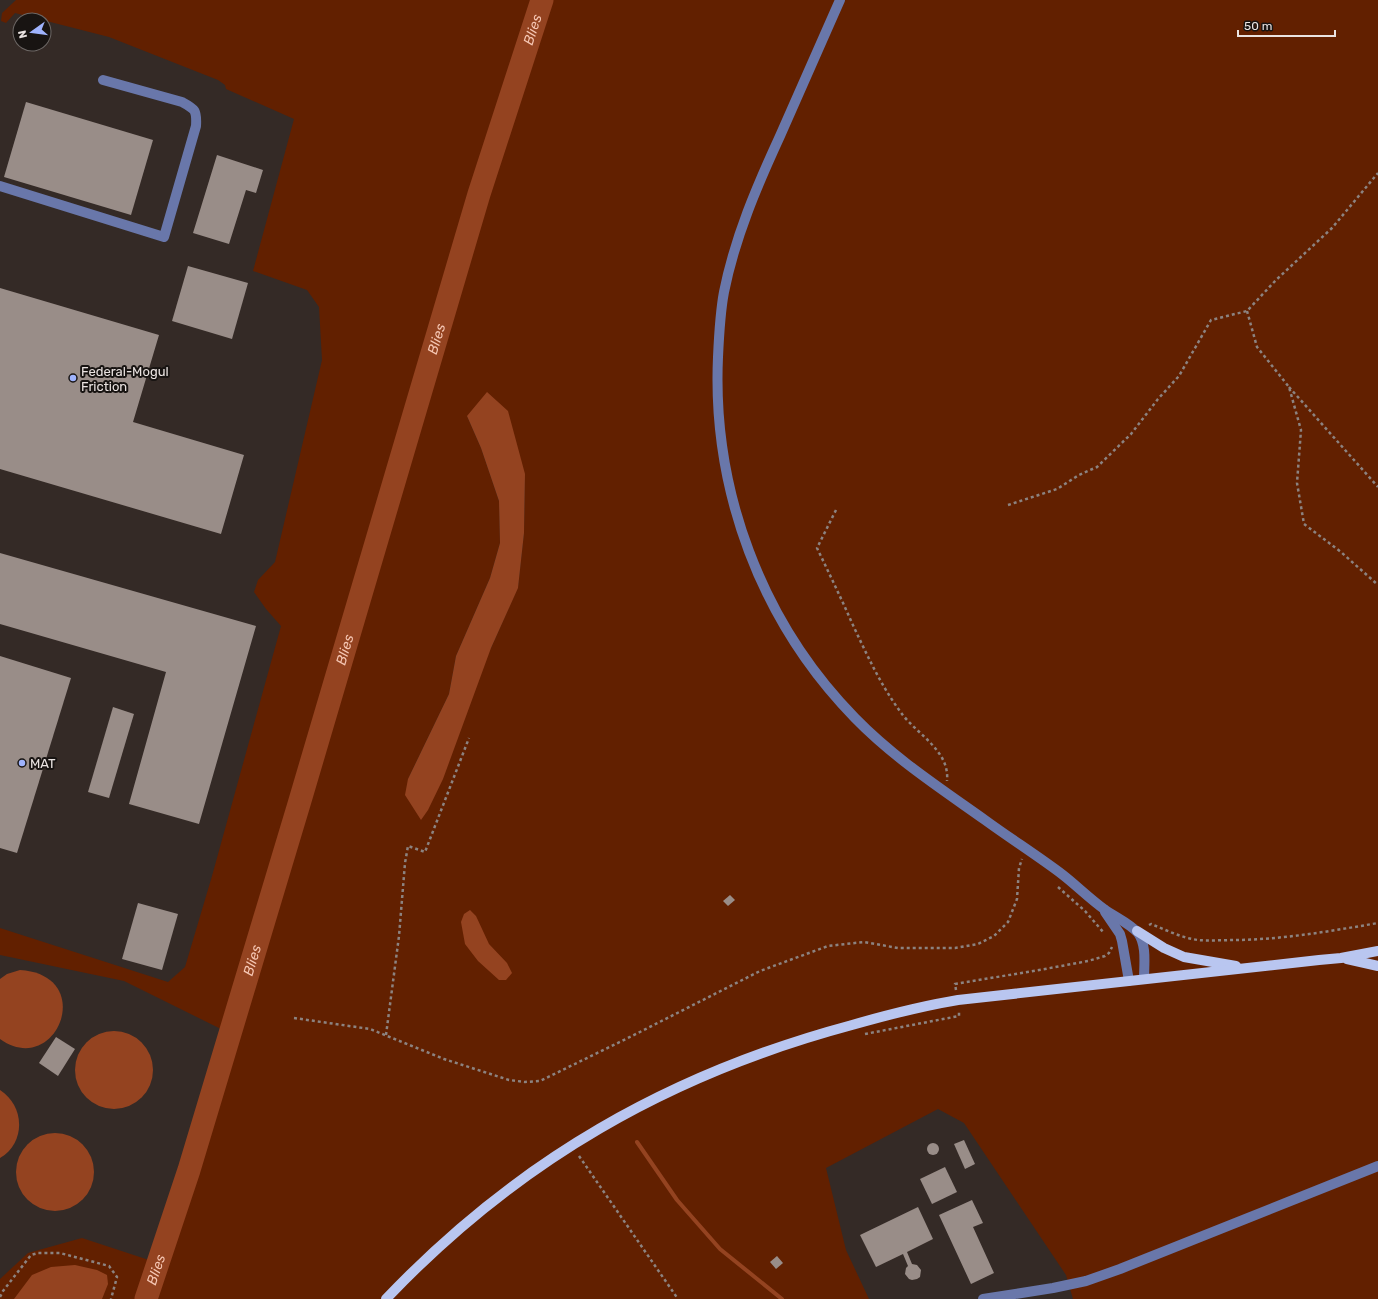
<svg xmlns="http://www.w3.org/2000/svg" width="1378" height="1299" viewBox="0 0 1378 1299" font-family="Rubik,sans-serif">
<rect width="100%" height="100%" fill="#342a26"/>
<path fill="#622000" fill-rule="evenodd" d="M 16,0 L 1378,0 L 1378,1299 L 1073,1299 L 1066,1275 L 964,1123 L 938,1109 L 826,1168 L 846,1250 L 869,1299 L 0,1299 L 0,1279 L 28,1253 L 82,1238 L 152,1261 L 225,1031 L 124,981 L 0,955 L 0,928 L 168,982 L 185,967 L 212,876 L 281,626 L 266,609 L 254,592 L 258,580 L 275,562 L 322,360 L 319,307 L 307,290 L 253,271 L 294,119 L 226,89 L 225,85 L 218,80 L 109,37 L 15,13 L 6,23 L 1,21 L 2,13 ZM 467,416 L 525,474 L 524,533 L 518,587 L 491,648 L 408,779 L 449,694 L 456,656 L 490,578 L 500,543 L 499,501 L 481,448 Z"/>
<g fill="#944320">
<path d="M 487,392 L 508,411 L 525,474 L 524,533 L 518,588 L 491,648 L 443,779 L 428,810 L 421,820 L 405,795 L 408,779 L 449,694 L 456,656 L 490,578 L 500,543 L 499,501 L 481,448 L 467,416 Z"/>
<path d="M 470,910 L 476,916 L 489,944 L 507,963 L 512,973 L 506,980 L 499,980 L 478,961 L 465,944 L 461,922 L 464,914 Z"/>
<path d="M 20,970 C 98,975 56,1079 0,1039 L 0,979 L 7,974 Z"/>
<circle cx="114" cy="1070" r="39"/>
<path d="M 0,1090 C 25,1106 26,1143 0,1158 Z"/>
<circle cx="55" cy="1172" r="39"/>
<path d="M 75,1265 L 97,1270 L 107,1275 L 108,1284 L 102,1299 L 14,1299 L 32,1275 L 51,1267 Z"/>
</g>
<g fill="none" stroke-linecap="round" stroke-linejoin="round">
<path stroke="#944320" stroke-width="4" d="M 637,1142 L 677,1200 L 720,1249 L 782,1299"/>
<path stroke="#944320" stroke-width="23" id="s1" d="M 146,1299 L 189,1170 L 299,804 L 479,194 L 542,0"/>
</g>
<g fill="#998d88">
<path d="M 26,102 L 153,140 L 131,215 L 4,177 Z"/>
<path d="M 217,155 L 263,170 L 256,193 L 246,190 L 229,244 L 193,233 Z"/>
<path d="M 188,266 L 248,283 L 232,339 L 172,321 Z"/>
<path d="M 0,288 L 159,335 L 133,422 L 244,455 L 221,534 L 0,469 Z"/>
<path d="M 0,553 L 256,626 L 199,824 L 129,804 L 166,672 L 0,624 Z"/>
<path d="M 0,656 L 71,678 L 17,853 L 0,848 Z"/>
<path d="M 113,707 L 134,714 L 109,798 L 88,792 Z"/>
<path d="M 730,895 L 735,900 L 728,906 L 723,901 Z"/>
<path d="M 138,903 L 178,914 L 162,970 L 122,959 Z"/>
<path d="M 56,1037 L 75,1049 L 58,1076 L 39,1063 Z"/>
<path d="M 964,1140 L 975,1164 L 965,1169 L 954,1144 Z"/>
<circle cx="933" cy="1149" r="6"/>
<path d="M 945,1167 L 957,1192 L 932,1204 L 920,1179 Z"/>
<path d="M 972,1200 L 983,1223 L 973,1227 L 994,1273 L 971,1284 L 939,1215 Z"/>
<path d="M 918,1207 L 933,1239 L 907,1252 L 912,1264 L 917,1265 L 921,1270 L 920,1277 L 917,1279 L 912,1280 L 909,1279 L 905,1274 L 906,1268 L 908,1266 L 903,1254 L 876,1267 L 860,1235 Z"/>
<path d="M 777,1256 L 783,1263 L 776,1269 L 770,1262 Z"/>
</g>
<g fill="none" stroke-linecap="round" stroke-linejoin="round">
<g stroke="#8c8380" stroke-width="2.5" stroke-dasharray="3 3" stroke-linecap="butt">
<path d="M 1247,311 L 1257,347 L 1289,387 L 1301,430 L 1297,483 L 1304,524 L 1341,552 L 1378,585"/>
<path d="M 1289,387 L 1378,487"/>
<path d="M 1008,505 L 1057,489 L 1079,475 L 1097,467 L 1131,434 L 1158,399 L 1179,376 L 1211,320 L 1247,311 L 1276,280 L 1332,228 L 1378,173"/>
<path d="M 836,510 L 817,548 C 829,573 841,598 852,623 C 867,655 881,686 902,714 C 918,735 950,751 947,781"/>
<path d="M 1058,887 L 1085,911 L 1104,933"/>
<path d="M 1149,925 L 1151,924 C 1166,930 1182,938 1198,940 C 1211,941 1225,940 1238,940 C 1286,939 1331,931 1378,923"/>
<path d="M 956,990 L 955,984 L 1045,969 L 1088,961 L 1105,956 L 1109,953 L 1112,947"/>
<path d="M 294,1018 L 370,1029 L 444,1059 L 509,1080 L 525,1082 L 540,1081 L 632,1036 L 760,971 L 828,946 L 864,942 L 898,948 L 955,948 L 978,944 L 994,936 L 1008,922 L 1017,899 L 1019,868 L 1022,859"/>
<path d="M 865,1034 L 959,1016 L 959,1011"/>
<path d="M 386,1035 L 399,936 L 405,863 L 408,846 L 425,852 L 469,738"/>
<path d="M 579,1156 L 678,1299"/>
<path d="M 0,1297 L 3,1291 L 31,1255 L 38,1253 L 60,1253 L 109,1266 L 117,1277 L 111,1299"/>
</g>
<g stroke="#6977aa" stroke-width="10">
<path d="M 840,0 C 820,45 800,90 780,136 C 757,186 735,237 724,292 C 720,313 719,335 718,357 C 712,490 761,622 855,718 C 894,758 940,788 985,820 C 1011,839 1038,856 1063,875 C 1077,886 1090,899 1104,909 C 1113,916 1131,924 1138,933 C 1147,945 1144,965 1144,979"/>
<path d="M 0,186 L 164,237 L 196,126 C 197,110 195,109 182,102 L 103,80"/>
<path d="M 1105,912 L 1120,934 L 1122,941 L 1129,981"/>
<path d="M 983,1299 L 1053,1288 L 1086,1281 L 1120,1269 L 1378,1166"/>
</g>
<g stroke="#b9c6f0" stroke-width="10">
<path d="M 1137,931 L 1164,948 L 1184,957 L 1236,966"/>
<path d="M 1347,959 L 1378,966"/>
<path d="M 386,1299 C 517,1161 669,1074 852,1025 C 887,1015 922,1006 958,1000 L 1319,960 L 1341,958 L 1378,951"/>
</g>
</g>
<g fill="#9fb3fd" stroke="#181412" stroke-width="1.5">
<circle cx="73" cy="378" r="4"/>
<circle cx="22" cy="763" r="4"/>
</g>
<g text-anchor="middle" stroke-width="4" stroke-linejoin="round" paint-order="stroke">
<g font-size="13" fill="#eae3e1" stroke="#181412" text-anchor="start">
<text x="81" y="376">Federal-Mogul<tspan x="81" dy="15">Friction</tspan></text>
<text x="30" y="768">MAT</text>
</g>
<g font-size="14" font-style="italic" fill="#f6c7b4" stroke="#181412">
<text dy="5" stroke="none"><textPath href="#s1" startOffset="1327">Blies</textPath></text>
<text dy="5" stroke="none"><textPath href="#s1" startOffset="1003">Blies</textPath></text>
<text dy="5" stroke="none"><textPath href="#s1" startOffset="679">Blies</textPath></text>
<text dy="5" stroke="none"><textPath href="#s1" startOffset="355">Blies</textPath></text>
<text dy="5" stroke="none"><textPath href="#s1" startOffset="31">Blies</textPath></text>
</g>
</g>
<g transform="translate(32 32) rotate(256)"><circle r="19" fill="#181412" stroke="#6c6765"/>
<path d="M0-3L7 15L0 10L-7 15Z" fill="#9fb3fd"/>
<text y="-6" font-size="11" font-weight="bold" text-anchor="middle" fill="#eae3e1">N</text>
</g>
<path d="M1238 30v6h97v-6" fill="none" stroke="#eae3e1" stroke-width="2"/>
<text x="1244" y="30" font-size="12" fill="#eae3e1" stroke="#181412" stroke-width="3" paint-order="stroke">50 m</text>
</svg>
